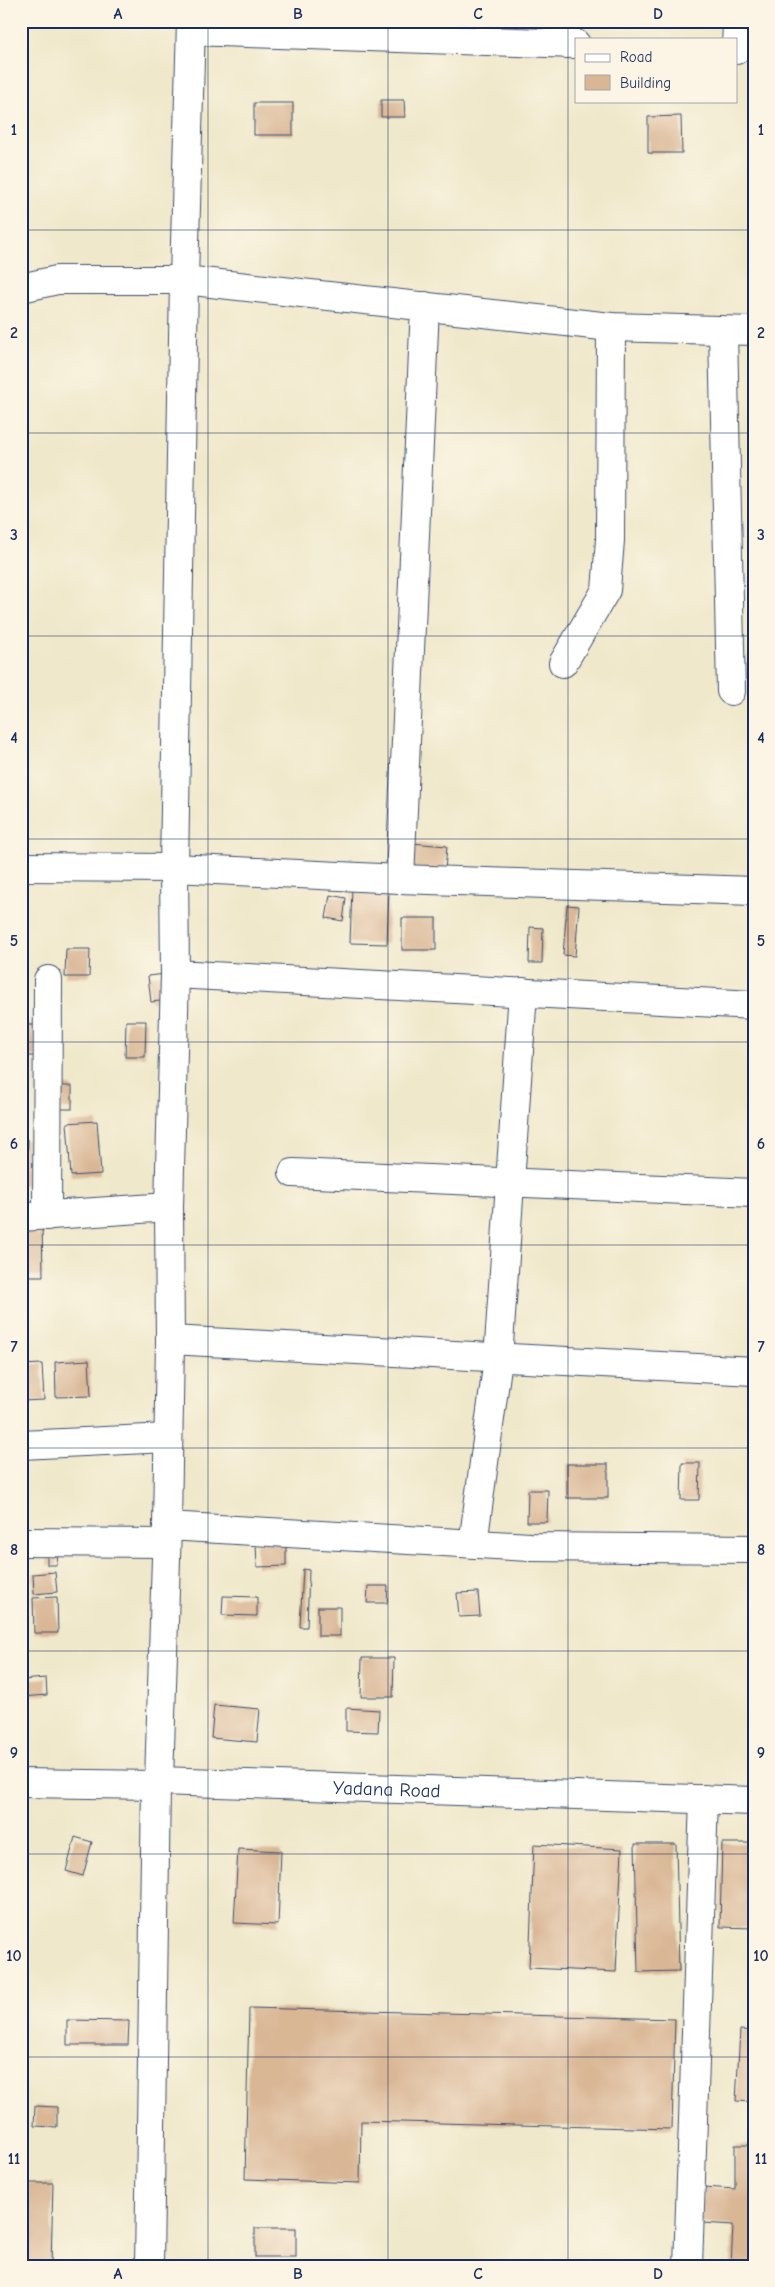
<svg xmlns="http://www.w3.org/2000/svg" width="775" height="2287" viewBox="0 0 775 2287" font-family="'Comic Neue',sans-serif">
<rect width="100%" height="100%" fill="#fcf5e5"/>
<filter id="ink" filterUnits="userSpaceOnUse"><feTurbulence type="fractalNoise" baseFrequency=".02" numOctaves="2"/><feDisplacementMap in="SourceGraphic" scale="10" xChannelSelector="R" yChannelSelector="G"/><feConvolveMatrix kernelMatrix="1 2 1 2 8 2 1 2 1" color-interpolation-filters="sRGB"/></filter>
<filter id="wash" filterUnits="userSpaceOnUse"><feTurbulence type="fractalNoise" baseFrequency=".0096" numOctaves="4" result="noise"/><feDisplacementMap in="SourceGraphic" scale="20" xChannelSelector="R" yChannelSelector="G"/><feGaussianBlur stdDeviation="1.12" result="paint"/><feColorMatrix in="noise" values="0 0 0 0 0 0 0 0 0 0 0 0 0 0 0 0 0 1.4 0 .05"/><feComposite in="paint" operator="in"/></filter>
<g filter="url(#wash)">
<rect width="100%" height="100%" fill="#efe8ca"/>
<g id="blocks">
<g fill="#d9b694">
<path d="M 381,100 L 404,100 L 405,117 L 381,117 Z"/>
<rect x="254" y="103" width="39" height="32"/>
<path d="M 681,116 L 682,153 L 648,153 L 648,117 Z"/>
<path d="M 749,578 L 754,578 L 754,606 L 750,606 Z"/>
<path d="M 411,843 L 447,846 L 445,871 L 409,868 Z"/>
<path d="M 352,888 L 389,889 L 387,944 L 350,943 Z"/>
<path d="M 330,895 L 346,898 L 343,921 L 326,918 Z"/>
<path d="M 567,905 L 579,906 L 575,956 L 563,955 Z"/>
<rect x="402" y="918" width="34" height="32"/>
<path d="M 530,927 L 543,928 L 542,963 L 529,963 Z"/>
<path d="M 66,949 L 90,949 L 89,977 L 65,977 Z"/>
<path d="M 166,974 L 169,1000 L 151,1002 L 148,976 Z"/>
<path d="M 126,1021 L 146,1021 L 145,1057 L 125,1057 Z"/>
<path d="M 21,1025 L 35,1025 L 36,1056 L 21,1056 Z"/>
<rect x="61" y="1086" width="11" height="23"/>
<rect x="21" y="1112" width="2" height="14"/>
<path d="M 97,1121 L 101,1174 L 71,1176 L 67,1123 Z"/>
<path d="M 21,1139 L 28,1140 L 26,1185 L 21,1185 Z"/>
<path d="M 21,1224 L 42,1224 L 43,1276 L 21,1276 Z"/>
<path d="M 89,1360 L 91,1396 L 56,1397 L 55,1362 Z"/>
<path d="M 42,1364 L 44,1400 L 21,1401 L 21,1365 Z"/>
<path d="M 682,1463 L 700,1463 L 699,1500 L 681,1500 Z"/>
<rect x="567" y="1464" width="41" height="34"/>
<path d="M 528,1490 L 548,1490 L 547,1522 L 527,1522 Z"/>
<path d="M 286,1542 L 286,1566 L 257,1567 L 256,1543 Z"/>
<path d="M 47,1552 L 58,1553 L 57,1565 L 47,1565 Z"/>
<path d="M 303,1569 L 309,1570 L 307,1627 L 300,1627 Z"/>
<path d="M 55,1572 L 57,1592 L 34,1594 L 33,1574 Z"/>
<path d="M 368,1586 L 388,1586 L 387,1603 L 367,1603 Z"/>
<path d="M 478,1592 L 480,1616 L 459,1617 L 457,1593 Z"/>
<path d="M 223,1596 L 257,1597 L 257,1616 L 222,1615 Z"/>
<path d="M 57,1597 L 58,1633 L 34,1633 L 33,1598 Z"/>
<rect x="318" y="1607" width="22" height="29"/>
<path d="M 362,1658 L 394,1658 L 393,1697 L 361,1697 Z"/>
<path d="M 46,1678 L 47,1695 L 21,1697 L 21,1680 Z"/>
<path d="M 214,1705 L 260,1709 L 257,1742 L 211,1738 Z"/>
<path d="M 346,1708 L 379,1710 L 378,1732 L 346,1731 Z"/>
<path d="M 75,1837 L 92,1842 L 83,1876 L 66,1871 Z"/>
<path d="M 722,1843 L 754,1843 L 754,1928 L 720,1927 Z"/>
<path d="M 534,1844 L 622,1849 L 616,1972 L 529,1968 Z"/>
<path d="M 635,1844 L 676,1844 L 679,1971 L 638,1972 Z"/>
<path d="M 238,1849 L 281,1851 L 278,1925 L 234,1923 Z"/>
<path d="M 249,2008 L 675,2019 L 672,2129 L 361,2121 L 360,2183 L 245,2179 Z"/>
<path d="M 67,2020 L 129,2021 L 128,2045 L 67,2045 Z"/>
<path d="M 740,2030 L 754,2031 L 754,2102 L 736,2101 Z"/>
<path d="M 35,2106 L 57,2107 L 57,2127 L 34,2126 Z"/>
<rect x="21" y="2107" width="4" height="36"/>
<path d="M 735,2145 L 754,2145 L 754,2266 L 731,2266 L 733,2225 L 702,2223 L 703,2187 L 735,2189 Z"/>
<path d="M 21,2183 L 53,2183 L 51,2266 L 21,2266 Z"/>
<rect x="255" y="2228" width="41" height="29"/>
</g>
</g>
</g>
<g filter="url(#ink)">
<use href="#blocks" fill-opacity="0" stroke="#3b4b6e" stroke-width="1"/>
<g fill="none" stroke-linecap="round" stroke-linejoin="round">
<g stroke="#3b4b6e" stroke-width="30">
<g id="minor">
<path d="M 191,31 L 576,44"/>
<path d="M 566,44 L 566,21"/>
<path d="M 736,50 L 737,21"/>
<path d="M 21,288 L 57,280 L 184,280 L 611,327 L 754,331"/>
<path d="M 723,331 L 731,691"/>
<path d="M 563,663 L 606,590 L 610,540 L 611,327"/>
<path d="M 21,867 L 174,868 L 400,879 L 754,891"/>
<path d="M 400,879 L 425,306"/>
<path d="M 175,974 L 754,1005"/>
<path d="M 293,1173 L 754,1193"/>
<path d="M 47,1216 L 48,980"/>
<path d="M 21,1217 L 169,1207"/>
<path d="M 170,1340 L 754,1371"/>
<path d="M 21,1445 L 168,1438"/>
<path d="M 167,1526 L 530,1547 L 754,1549"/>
<path d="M 21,1542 L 166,1543"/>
<path d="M 473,1544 L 498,1359 L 523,992"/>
<path d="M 159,1781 L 167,1526 L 170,1340 L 169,1207 L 175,974 L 174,868 L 184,280 L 191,21"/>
<path id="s1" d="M 21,1783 L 156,1785 L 159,1781 L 754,1801"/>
<path d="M 149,2266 L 156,1785"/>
<path d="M 688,2266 L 704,1799"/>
</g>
</g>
<use href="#minor" stroke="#fff" stroke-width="28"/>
</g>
</g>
<path fill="none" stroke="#1b2f5e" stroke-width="1" stroke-opacity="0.55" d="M 208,21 L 208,2266M 388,21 L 388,2266M 568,21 L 568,2266M 21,230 L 754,230M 21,433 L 754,433M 21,636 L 754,636M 21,839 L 754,839M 21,1042 L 754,1042M 21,1245 L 754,1245M 21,1448 L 754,1448M 21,1651 L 754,1651M 21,1854 L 754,1854M 21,2057 L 754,2057"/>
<g text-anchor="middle" stroke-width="4" stroke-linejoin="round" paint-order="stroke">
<g font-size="19" fill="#1b2f5e" stroke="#fcf5e5">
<text dy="7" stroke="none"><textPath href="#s1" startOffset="368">Yadana Road</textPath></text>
</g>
</g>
<rect width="775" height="2287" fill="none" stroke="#fcf5e5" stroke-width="55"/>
<rect x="575" y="38" width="162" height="65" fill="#fcf5e5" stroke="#a2a6af"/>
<rect x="585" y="54" width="25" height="8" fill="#ffffff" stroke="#a2a6af"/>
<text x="620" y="62" font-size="15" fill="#1b2f5e">Road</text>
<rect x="585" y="75" width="25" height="15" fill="#d9b694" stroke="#a2a6af"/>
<text x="620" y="88" font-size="15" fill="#1b2f5e">Building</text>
<rect x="28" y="28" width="720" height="2232" fill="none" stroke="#1b2f5e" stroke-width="2"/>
<g font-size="16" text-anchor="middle" font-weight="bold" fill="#1b2f5e">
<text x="118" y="19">A</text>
<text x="298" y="19">B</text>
<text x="478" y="19">C</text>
<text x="658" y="19">D</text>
<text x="14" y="135">1</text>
<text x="761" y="135">1</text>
<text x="14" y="338">2</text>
<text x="761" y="338">2</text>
<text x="14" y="540">3</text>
<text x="761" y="540">3</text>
<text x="14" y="743">4</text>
<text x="761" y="743">4</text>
<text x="14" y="946">5</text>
<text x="761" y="946">5</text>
<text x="14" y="1149">6</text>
<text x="761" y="1149">6</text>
<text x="14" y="1352">7</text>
<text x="761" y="1352">7</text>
<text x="14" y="1555">8</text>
<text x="761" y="1555">8</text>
<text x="14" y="1758">9</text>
<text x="761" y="1758">9</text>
<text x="14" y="1961">10</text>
<text x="761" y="1961">10</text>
<text x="14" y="2164">11</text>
<text x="761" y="2164">11</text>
<text x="118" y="2279">A</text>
<text x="298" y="2279">B</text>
<text x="478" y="2279">C</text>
<text x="658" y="2279">D</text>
</g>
</svg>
